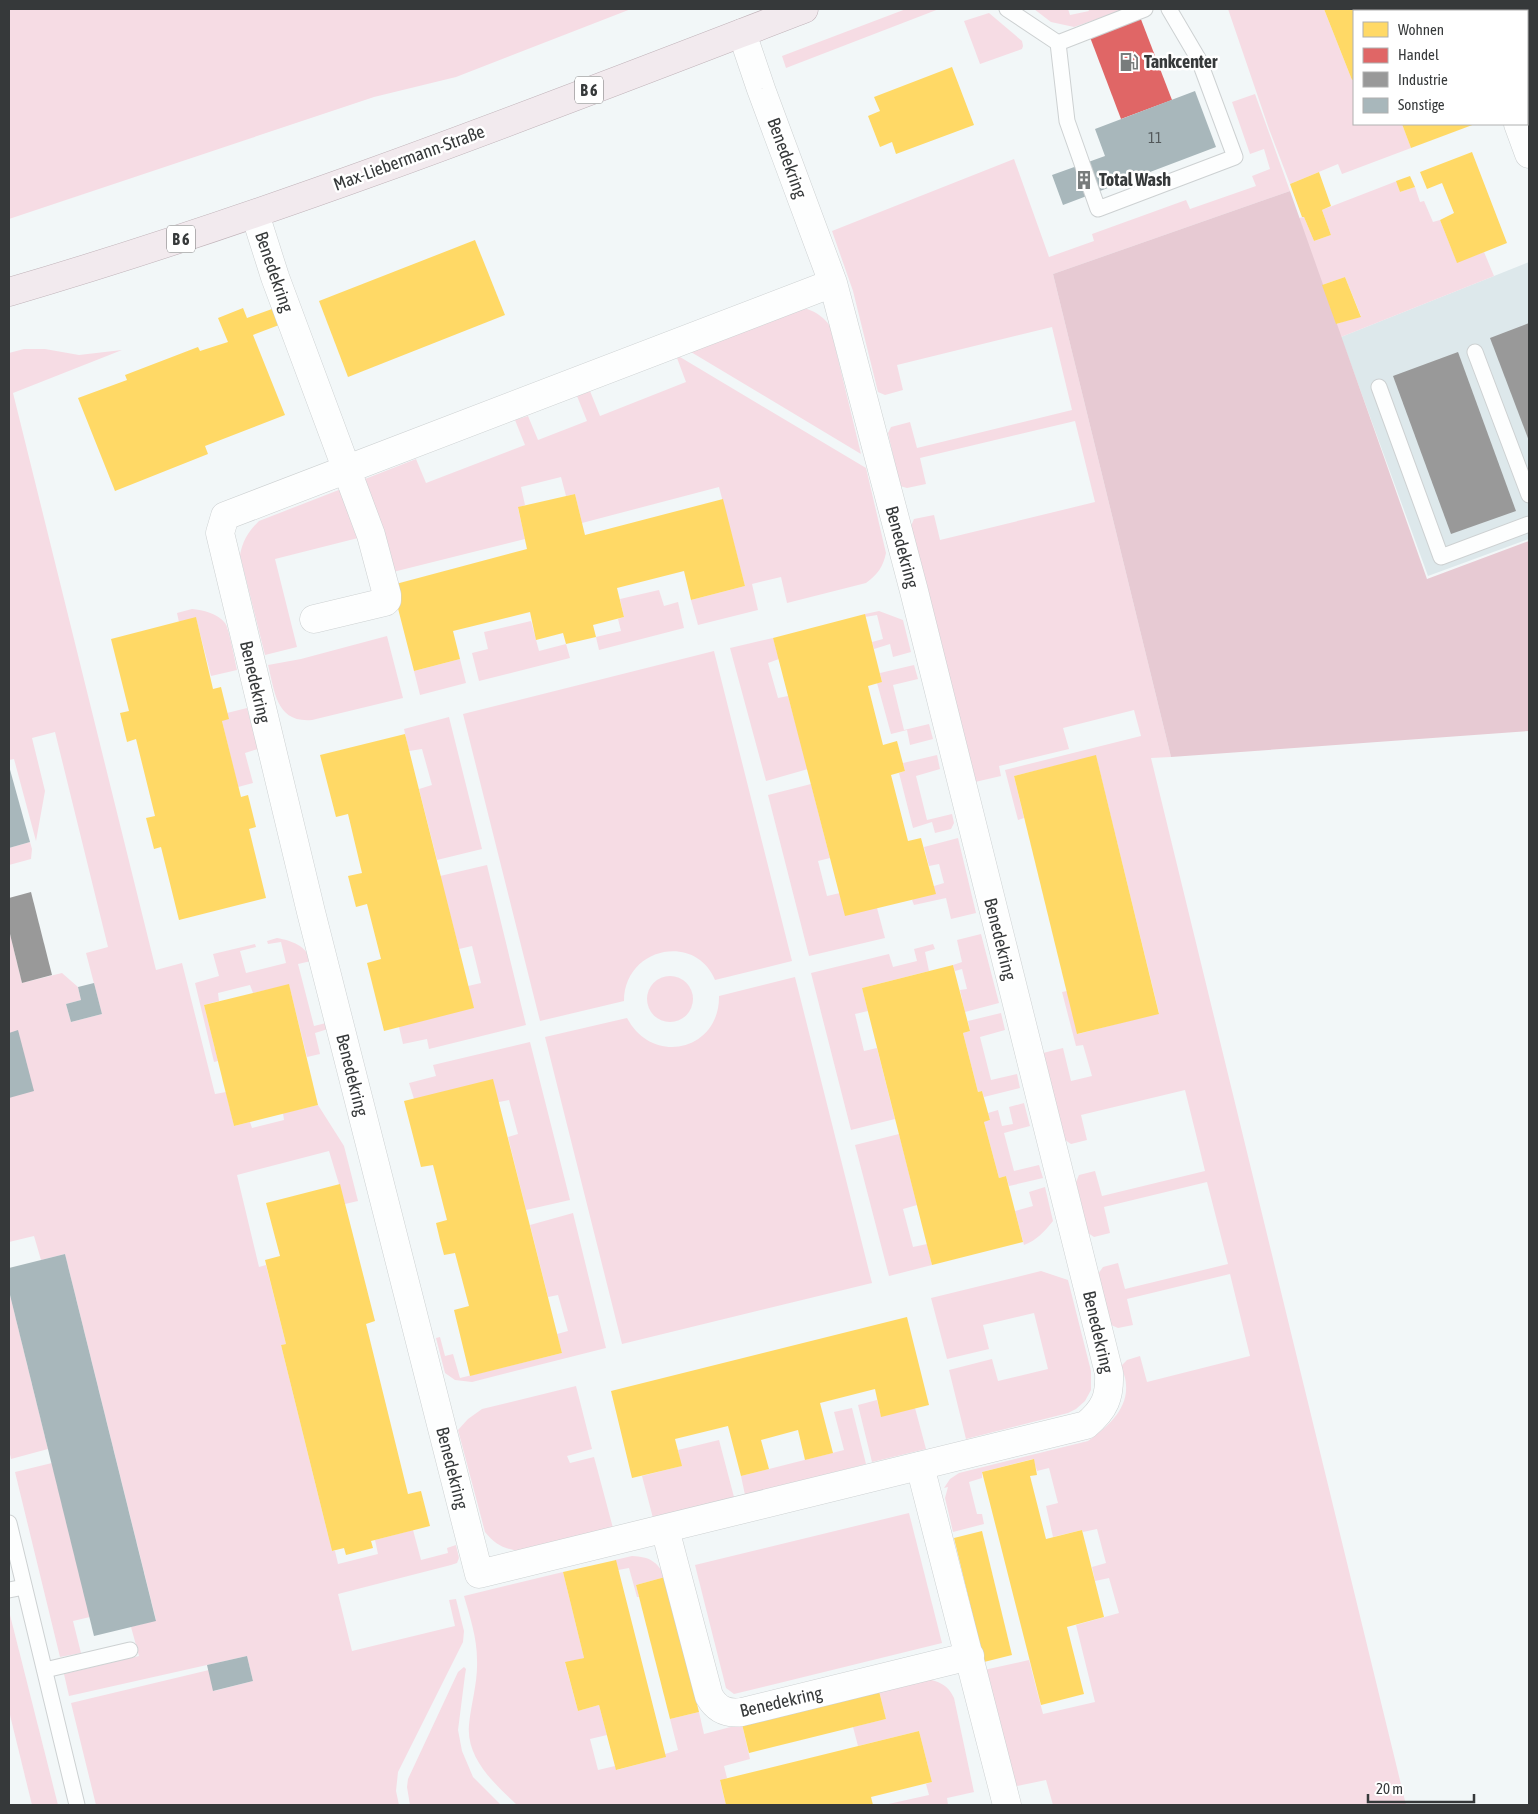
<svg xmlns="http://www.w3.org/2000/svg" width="1538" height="1814" viewBox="0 0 1538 1814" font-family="'Asap Condensed',sans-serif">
<rect width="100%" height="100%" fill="#f2f7f8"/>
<path fill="#dde8eb" d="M 1529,262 L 1529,539 L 1428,576 L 1341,337 Z"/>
<g fill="#f6dce4">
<path d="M 9,9 L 631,9 L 456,77 L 374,97 L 9,219 Z"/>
<path d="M 906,9 L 939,9 L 786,68 L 782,56 Z"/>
<path d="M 1034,9 L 1068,9 L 1070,15 L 1089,11 L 1088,9 L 1126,9 L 1074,27 L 1051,22 Z"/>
<path d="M 1228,9 L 1324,9 L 1352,80 L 1354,79 L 1354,124 L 1402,124 L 1411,148 L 1342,174 L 1338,164 L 1290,184 L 1269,129 Z"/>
<path d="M 989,13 L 1022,41 L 1023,46 L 1022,49 L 980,64 L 964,21 Z"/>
<path d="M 1255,94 L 1290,191 L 1053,274 L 1171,757 L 1151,758 L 1406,1805 L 1053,1805 L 1046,1780 L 1012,1787 L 984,1670 L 1029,1660 L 1043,1714 L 1095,1702 L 1076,1625 L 1119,1613 L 1109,1578 L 1095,1581 L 1092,1567 L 1106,1563 L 1097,1529 L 1083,1532 L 1082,1530 L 1053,1537 L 1046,1506 L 1058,1503 L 1049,1468 L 1037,1471 L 1033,1459 L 982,1472 L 982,1478 L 969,1482 L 977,1514 L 982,1514 L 984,1524 L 953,1532 L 945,1498 L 948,1487 L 944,1488 L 950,1479 L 959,1473 L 1088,1441 C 1106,1428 1128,1410 1126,1385 C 1126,1378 1123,1372 1121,1366 L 1127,1360 L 1140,1356 L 1147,1382 L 1250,1356 L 1230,1274 L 1127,1299 L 1133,1325 L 1118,1328 L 1111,1325 L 1098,1274 L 1103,1267 L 1118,1263 L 1125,1289 L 1228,1264 L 1207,1182 L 1104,1207 L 1110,1233 L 1094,1237 L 1088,1233 L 1076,1182 L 1079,1175 L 1095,1171 L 1102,1196 L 1205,1171 L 1185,1090 L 1081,1115 L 1087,1140 L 1071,1144 L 1065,1140 L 1043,1053 L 1063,1048 L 1071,1081 L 1092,1076 L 1083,1045 L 1076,1046 L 1062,992 L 1067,991 L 1078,1034 L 1159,1013 L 1096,756 L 1014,776 L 1024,818 L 1018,820 L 1005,770 L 1141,736 L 1134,710 L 1063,728 L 1069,749 L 999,766 L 1001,776 L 975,782 L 911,526 L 914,519 L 934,515 L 940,540 L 1095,502 L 1075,421 L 920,458 L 926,484 L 907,488 L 900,486 L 888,433 L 891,427 L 910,422 L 917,448 L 1072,410 L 1052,327 L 897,365 L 903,390 L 885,395 L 878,392 L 853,291 L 832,231 L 1014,159 L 1049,257 L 1094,241 L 1092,234 L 1186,200 L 1190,209 L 1256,186 L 1252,176 L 1270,169 L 1264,149 L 1250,154 L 1232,102 Z"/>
<path d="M 1397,181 L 1400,192 L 1415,187 L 1420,202 L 1424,201 L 1433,222 L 1440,220 L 1457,262 L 1484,252 L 1494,276 L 1341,337 L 1336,324 L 1361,316 L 1345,277 L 1322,285 L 1299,218 L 1304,217 L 1314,241 L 1331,235 L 1322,210 Z"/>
<path d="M 807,309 C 818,313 823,317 830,326 L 861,454 L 691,352 L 797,310 Z"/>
<path d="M 24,349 L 45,349 L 79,355 L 122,350 L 13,393 L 156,970 L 182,963 L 215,1094 L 226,1092 L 234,1126 L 250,1122 L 252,1128 L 284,1120 L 283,1113 L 318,1105 L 344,1146 L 358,1201 L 345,1204 L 329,1151 L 237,1175 L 259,1267 L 266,1265 L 286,1344 L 281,1345 L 332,1551 L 335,1551 L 338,1564 L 378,1554 L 375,1540 L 413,1530 L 421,1560 L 448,1553 L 447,1548 L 456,1545 L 459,1558 L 457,1563 L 451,1565 L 338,1594 L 352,1651 L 455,1626 L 449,1600 L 456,1599 L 464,1631 L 463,1642 L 398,1772 L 396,1791 L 399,1805 L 96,1805 L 71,1703 L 209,1670 L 214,1691 L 253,1681 L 247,1656 L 69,1696 L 64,1674 L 139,1656 L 131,1627 L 156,1620 L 65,1254 L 41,1260 L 34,1236 L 9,1242 L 9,930 L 22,983 L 62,973 L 78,987 L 81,1000 L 66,1004 L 71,1022 L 102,1014 L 86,953 L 108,947 L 55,732 L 32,738 L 45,791 L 36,841 L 14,759 L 9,760 L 9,688 L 10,687 L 9,681 L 9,353 Z"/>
<path d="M 680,357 L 866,468 L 886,553 C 883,567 878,574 866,583 L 787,603 L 781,577 L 752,584 L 758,610 L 698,625 L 691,600 L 745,586 L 719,487 L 582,523 L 575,494 L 566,496 L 561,477 L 521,487 L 525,505 L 518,508 L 525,539 L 389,573 L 365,479 L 416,459 L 426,483 L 525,445 L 515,420 L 528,416 L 538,440 L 587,421 L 577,396 L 590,391 L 600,416 L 686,382 L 677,358 Z"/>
<path d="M 349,486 L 362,537 L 275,559 L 297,647 L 265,655 L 240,555 C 243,540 248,532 259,521 Z"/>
<path d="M 659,590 L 664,606 L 678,602 L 684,628 L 599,650 L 596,637 L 621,631 L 618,619 L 624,617 L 620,599 Z"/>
<path d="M 192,609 C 203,610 217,613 225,623 C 229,628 235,661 237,670 L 211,676 L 196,618 L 179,622 L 177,613 Z"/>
<path d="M 879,611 L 903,620 L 911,652 L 893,657 L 890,644 L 874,649 L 872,642 L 883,639 L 877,615 L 865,617 L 865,614 Z"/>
<path d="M 531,621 L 539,651 L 566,644 L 570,658 L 479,681 L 472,653 L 488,649 L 484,632 Z"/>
<path d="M 387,636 L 403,698 L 312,720 C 276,723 275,692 268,665 L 301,659 Z"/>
<path d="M 773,638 L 779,659 L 768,663 L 778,698 L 788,696 L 808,769 L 766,781 L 730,648 Z"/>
<path d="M 714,651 L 792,961 L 715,980 C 695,932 624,948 624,1001 L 540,1021 L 463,714 Z"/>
<path d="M 460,659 L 466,683 L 420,695 L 414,671 Z"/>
<path d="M 914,665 L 918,679 L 893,685 L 904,730 L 929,724 L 933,739 L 910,745 L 907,730 L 891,734 L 877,683 L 882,682 L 880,673 Z"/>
<path d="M 247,708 L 258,749 L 245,753 L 253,783 L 238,787 L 222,721 L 227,713 Z"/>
<path d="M 449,717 L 482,849 L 437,860 L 419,789 L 432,785 L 422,749 L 409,751 L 404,729 Z"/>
<path d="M 937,755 L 940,769 L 916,776 L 927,820 L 952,814 L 954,823 L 951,829 L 935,833 L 932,822 L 913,828 L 899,773 L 905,771 L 903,763 Z"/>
<path d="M 811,784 L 830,858 L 818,861 L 827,896 L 840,893 L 877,908 L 885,938 L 809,956 L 768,795 Z"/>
<path d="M 958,838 L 976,913 L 951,919 L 946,898 L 914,905 L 912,900 L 934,886 L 944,883 L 939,864 L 929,866 L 924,847 Z"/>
<path d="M 30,842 L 32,849 L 31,859 L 9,865 L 9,848 Z"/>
<path d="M 487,865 L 526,1025 L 429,1049 L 427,1039 L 403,1044 L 399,1027 L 468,986 L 481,983 L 472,946 L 459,949 L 440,876 Z"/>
<path d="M 981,934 L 999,1003 L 965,1012 L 960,990 L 967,989 L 962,969 L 955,971 L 953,965 L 962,962 L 957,940 Z"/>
<path d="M 277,938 C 292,941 306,945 311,961 L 298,964 L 314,1026 L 326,1023 L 328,1029 L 315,1033 L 320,1054 L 307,1057 L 289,985 L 253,993 L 250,985 L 218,993 L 219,1001 L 204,1005 L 218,1061 L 214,1062 L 195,983 L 219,976 L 213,954 L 255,944 L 256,947 L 240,951 L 246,973 L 286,963 L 281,942 L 268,944 L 267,941 Z"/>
<path d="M 933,944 L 935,949 L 925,952 L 929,971 L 862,988 L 868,1011 L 855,1014 L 864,1051 L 877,1048 L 895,1119 L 851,1130 L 811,973 L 889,954 L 893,967 L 917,961 L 914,949 Z"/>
<circle cx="670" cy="999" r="23"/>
<path d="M 795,977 L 872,1283 L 622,1344 L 545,1037 L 627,1018 C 653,1067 720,1050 719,996 Z"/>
<path d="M 1001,1013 L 1005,1030 L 980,1037 L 991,1080 L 1017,1074 L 1020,1088 L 984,1097 L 982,1091 L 978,1092 L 963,1033 L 970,1031 L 968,1021 Z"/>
<path d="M 530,1042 L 570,1200 L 526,1210 L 508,1137 L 518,1134 L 509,1100 L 499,1102 L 414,1099 L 409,1083 L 436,1076 L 433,1065 Z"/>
<path d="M 1024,1103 L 1030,1126 L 1004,1133 L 1014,1171 L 1039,1165 L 1043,1178 L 1009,1186 L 1006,1176 L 999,1178 L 984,1122 L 990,1120 L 988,1113 L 998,1110 L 1002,1126 L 1013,1124 L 1009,1107 Z"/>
<path d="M 899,1134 L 917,1205 L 903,1209 L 913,1247 L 927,1244 L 932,1265 L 889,1276 L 855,1145 Z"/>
<path d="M 1045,1187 L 1053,1221 C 1044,1232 1037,1240 1024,1245 L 1015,1211 L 1033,1206 L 1029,1192 Z"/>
<path d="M 573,1213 L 606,1348 L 472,1382 L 455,1380 L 445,1373 L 436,1338 L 440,1337 L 445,1356 L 453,1354 L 460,1378 L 562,1353 L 557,1334 L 568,1331 L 558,1295 L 548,1297 L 530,1225 Z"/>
<path d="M 1041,1271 L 1068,1280 L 1091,1371 L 1091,1390 L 1085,1401 L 1076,1409 L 1068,1413 L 966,1439 L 949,1370 L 992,1359 L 998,1381 L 1048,1369 L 1034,1313 L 983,1325 L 989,1349 L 947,1359 L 931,1298 Z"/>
<path d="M 9,1291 L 48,1449 L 11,1459 L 9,1450 Z"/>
<path d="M 576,1386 L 592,1449 L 567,1456 L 570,1463 L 594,1457 L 613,1528 L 518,1551 C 502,1548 495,1544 485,1532 L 458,1430 L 468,1419 L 482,1409 Z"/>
<path d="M 877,1400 L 881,1416 L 915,1408 L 926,1449 L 872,1462 L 858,1405 Z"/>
<path d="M 852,1408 L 866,1464 L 745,1495 L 741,1476 L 844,1450 L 834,1412 Z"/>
<path d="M 719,1440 L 734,1497 L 653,1518 L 642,1476 L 681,1466 L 678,1450 Z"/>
<path d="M 52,1463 L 90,1617 L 73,1621 L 81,1653 L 60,1657 L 15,1472 Z"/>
<path d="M 909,1513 L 942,1643 L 734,1694 L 726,1688 L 695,1565 Z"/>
<path d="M 632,1556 C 650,1557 657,1561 665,1577 L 636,1585 L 639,1597 L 637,1597 L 629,1568 L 618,1570 L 615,1560 Z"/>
<path d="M 563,1572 L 584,1658 L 565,1663 L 578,1711 L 599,1705 L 607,1735 L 590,1739 L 598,1770 L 615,1766 L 617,1770 L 665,1757 L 665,1754 L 678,1750 L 670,1719 L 699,1712 L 704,1734 L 742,1724 L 750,1759 L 724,1766 L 727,1778 L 720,1781 L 726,1805 L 517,1805 C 495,1784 466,1759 469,1725 C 471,1704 478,1682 477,1660 C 477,1638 470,1617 464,1596 Z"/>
<path d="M 9,1613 L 10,1615 L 58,1805 L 32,1805 L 9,1711 Z"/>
<path d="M 464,1667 L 466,1669 L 465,1675 L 458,1730 L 462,1751 L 473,1777 L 501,1805 L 410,1805 L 407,1787 L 408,1779 L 458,1672 Z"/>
<path d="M 926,1679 C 939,1681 948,1685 954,1698 L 974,1792 L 947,1798 L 948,1805 L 884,1805 L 929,1795 L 926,1784 L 932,1782 L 919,1731 L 858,1746 L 853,1727 L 886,1719 L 879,1691 Z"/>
</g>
<path fill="#e7cad3" d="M 1290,191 L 1427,579 L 1529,541 L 1529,731 L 1171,757 L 1053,274 Z"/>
<g fill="#ffd966">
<path d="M 1324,9 L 1376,9 L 1377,11 L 1354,11 L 1354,79 L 1352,80 Z"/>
<path d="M 952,67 L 974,125 L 896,154 L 892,142 L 880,147 L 868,116 L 880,111 L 874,97 Z"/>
<path d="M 1402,124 L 1475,124 L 1411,148 Z"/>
<path d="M 1472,152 L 1507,243 L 1457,263 L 1440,220 L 1454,213 L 1442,183 L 1427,189 L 1420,172 Z"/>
<path d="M 1319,172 L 1331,206 L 1322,210 L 1331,235 L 1314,241 L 1304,217 L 1302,217 L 1290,184 Z"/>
<path d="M 1410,176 L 1415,187 L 1400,192 L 1396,181 Z"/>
<path d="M 475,240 L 505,315 L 348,377 L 319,301 Z"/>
<path d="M 1345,277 L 1361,317 L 1336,324 L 1322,285 Z"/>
<path d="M 243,308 L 247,318 L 272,309 L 279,325 L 253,335 L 285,415 L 205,446 L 208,454 L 115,491 L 78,398 L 127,380 L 125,375 L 198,347 L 200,351 L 228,342 L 218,318 Z"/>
<path d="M 575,494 L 585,535 L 723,499 L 745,586 L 691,600 L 684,571 L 617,588 L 624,617 L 593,625 L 596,637 L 566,644 L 563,633 L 536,640 L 530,612 L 453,631 L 460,659 L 414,671 L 392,585 L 527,549 L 518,507 Z"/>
<path d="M 865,614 L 882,682 L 868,686 L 883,745 L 897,741 L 905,771 L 891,775 L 908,841 L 921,838 L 936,894 L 845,916 L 773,638 Z"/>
<path d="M 196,617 L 213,689 L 221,687 L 229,719 L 222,721 L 241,797 L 248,795 L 256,827 L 249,829 L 266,898 L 179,920 L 161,847 L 154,849 L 146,818 L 155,816 L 136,739 L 127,742 L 120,713 L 129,711 L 111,639 Z"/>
<path d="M 405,734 L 474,1008 L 384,1031 L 367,963 L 381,959 L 367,904 L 356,907 L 348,876 L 362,873 L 348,814 L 336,817 L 320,755 Z"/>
<path d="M 1096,755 L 1159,1014 L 1077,1034 L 1014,776 Z"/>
<path d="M 953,965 L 970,1031 L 963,1033 L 978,1092 L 982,1091 L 990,1120 L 984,1122 L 999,1178 L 1006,1176 L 1023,1242 L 932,1265 L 862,988 Z"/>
<path d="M 289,984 L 318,1105 L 234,1126 L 204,1005 Z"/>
<path d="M 493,1079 L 562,1353 L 470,1376 L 454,1310 L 469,1306 L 455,1253 L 444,1255 L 440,1240 L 436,1223 L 447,1220 L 433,1165 L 421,1167 L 404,1101 Z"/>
<path d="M 340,1184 L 375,1321 L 366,1324 L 408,1494 L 421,1491 L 430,1526 L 371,1541 L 373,1548 L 346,1555 L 344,1548 L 332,1551 L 281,1345 L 286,1344 L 265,1260 L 280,1256 L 266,1203 Z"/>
<path d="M 907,1317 L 929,1405 L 881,1417 L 875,1389 L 820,1403 L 833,1453 L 805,1460 L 798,1430 L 761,1440 L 769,1469 L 741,1476 L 728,1426 L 675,1439 L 682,1466 L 632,1478 L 611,1391 Z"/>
<path d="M 1034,1459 L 1037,1475 L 1030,1476 L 1046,1539 L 1082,1530 L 1104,1617 L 1067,1627 L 1084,1694 L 1041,1705 L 982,1472 Z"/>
<path d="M 982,1531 L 1012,1655 L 984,1662 L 954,1538 Z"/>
<path d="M 616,1560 L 666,1757 L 616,1770 L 599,1705 L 578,1711 L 565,1662 L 584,1658 L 563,1572 Z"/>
<path d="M 665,1577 L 699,1712 L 670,1719 L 636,1585 Z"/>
<path d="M 879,1691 L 886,1719 L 749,1753 L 742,1724 Z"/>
<path d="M 919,1731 L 932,1782 L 871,1797 L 873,1805 L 726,1805 L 720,1780 Z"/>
</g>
<path fill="#e06666" d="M 1137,9 L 1172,100 L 1121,119 L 1085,24 Z"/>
<g fill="#999">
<path d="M 1529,323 L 1529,441 L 1490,338 Z"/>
<path d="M 1458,352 L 1516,511 L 1451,534 L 1393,376 Z"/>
<path d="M 31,892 L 52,975 L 22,983 L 9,930 L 9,898 Z"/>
</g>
<g fill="#a8b7bb">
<path d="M 1195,91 L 1216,147 L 1063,205 L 1052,175 L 1105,156 L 1095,129 Z"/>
<path d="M 9,766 L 30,842 L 9,848 Z"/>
<path d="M 94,983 L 102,1014 L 71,1022 L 66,1004 L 81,1000 L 78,987 Z"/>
<path d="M 18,1030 L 34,1091 L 9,1098 L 9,1033 Z"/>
<path d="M 65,1254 L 156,1621 L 94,1636 L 9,1291 L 9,1268 Z"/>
<path d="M 247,1656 L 253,1681 L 213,1691 L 207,1665 Z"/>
</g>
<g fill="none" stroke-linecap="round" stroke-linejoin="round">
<g stroke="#cdd1d2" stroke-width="17">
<g id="lane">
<path d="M 1007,9 L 1058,43 L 1067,121 L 1098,209 L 1235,157 L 1199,60 L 1169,9"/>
<path d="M 1058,43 L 1145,9"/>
<path d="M 1475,352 L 1529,495"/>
<path d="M 1379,387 L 1441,557 L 1529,524"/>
<path d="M 9,1523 L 77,1805"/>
<path d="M 9,1590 L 24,1587"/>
<path d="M 45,1670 L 130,1650"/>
</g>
</g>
<g stroke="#cdd1d2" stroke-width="29">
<g id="street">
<path d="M 1475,9 L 1476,11"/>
<path d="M 742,33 L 761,89 L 833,283 L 914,591 L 1109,1373 C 1110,1397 1105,1409 1086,1425 L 479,1574 L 311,912 L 220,533 L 225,516 L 833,283"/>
<path d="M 1518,124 L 1529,154"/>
<path d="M 255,214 L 275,277 L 371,535 L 387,595 L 387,600 L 385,602 L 314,619"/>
<path d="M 920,1466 L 1007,1805"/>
<path d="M 665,1529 L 709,1696 C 717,1710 727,1714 742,1712 L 970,1656"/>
</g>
</g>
<g stroke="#c0b3b9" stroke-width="29">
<path id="primary" d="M 9,292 C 279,213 541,110 804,9"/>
</g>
<use href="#lane" stroke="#fdfefe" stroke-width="15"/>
<use href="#street" stroke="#fdfefe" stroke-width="28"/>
<use href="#primary" stroke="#f2eaee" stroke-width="28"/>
</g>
<defs>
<g id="fuel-bare" transform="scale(1.5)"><path d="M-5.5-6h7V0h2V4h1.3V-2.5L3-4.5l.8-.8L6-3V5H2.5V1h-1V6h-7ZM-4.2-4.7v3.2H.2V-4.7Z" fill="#787c7c" stroke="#fff" stroke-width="2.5" paint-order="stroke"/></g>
<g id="building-bare" transform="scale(1.5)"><path d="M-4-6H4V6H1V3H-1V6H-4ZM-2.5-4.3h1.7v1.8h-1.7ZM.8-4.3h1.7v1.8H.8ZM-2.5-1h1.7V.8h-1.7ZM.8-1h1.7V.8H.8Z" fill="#787c7c" stroke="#fff" stroke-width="2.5" paint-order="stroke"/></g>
</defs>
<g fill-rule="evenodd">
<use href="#fuel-bare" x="1129" y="62"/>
<use href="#building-bare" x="1084" y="180"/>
</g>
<g text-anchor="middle" stroke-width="5" stroke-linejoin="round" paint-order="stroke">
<g font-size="15" fill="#52585a">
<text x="1155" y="143">11</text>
</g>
<g fill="#fff" stroke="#727475" stroke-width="1">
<rect x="575" y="76.5" width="28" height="27" rx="4"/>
<rect x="167" y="225.5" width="28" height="27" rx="4"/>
</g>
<g font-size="16" font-weight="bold" fill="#36393a">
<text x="589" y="96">B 6</text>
<text x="181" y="245">B 6</text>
</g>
<g font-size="18" font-weight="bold" fill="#36393a" stroke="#fff" text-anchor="start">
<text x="1144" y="68">Tankcenter</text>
<text x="1099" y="186">Total Wash</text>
</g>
<g font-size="18" fill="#36393a" stroke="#fff">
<text transform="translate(409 158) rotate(-20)" y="6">Max-Liebermann-Straße</text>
<text transform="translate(787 158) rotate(70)" y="6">Benedekring</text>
<text transform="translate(274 272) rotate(71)" y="6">Benedekring</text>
<text transform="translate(902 547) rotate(75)" y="6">Benedekring</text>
<text transform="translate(255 682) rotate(77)" y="6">Benedekring</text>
<text transform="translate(1000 939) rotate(76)" y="6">Benedekring</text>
<text transform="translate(352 1075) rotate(76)" y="6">Benedekring</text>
<text transform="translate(1098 1332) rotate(77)" y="6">Benedekring</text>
<text transform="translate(452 1468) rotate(76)" y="6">Benedekring</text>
<text transform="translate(781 1702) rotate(-13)" y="6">Benedekring</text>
</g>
</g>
<rect width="1538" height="1814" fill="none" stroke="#36393a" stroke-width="20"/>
<rect x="1353" y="10" width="175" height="115" fill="#ffffff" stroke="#afb0b0"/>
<rect x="1363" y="22" width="25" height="15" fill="#ffd966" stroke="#afb0b0"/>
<text x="1398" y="35" font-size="15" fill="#36393a">Wohnen</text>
<rect x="1363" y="48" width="25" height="15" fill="#e06666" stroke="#afb0b0"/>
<text x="1398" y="60" font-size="15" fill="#36393a">Handel</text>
<rect x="1363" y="72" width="25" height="15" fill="#999999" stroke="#afb0b0"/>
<text x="1398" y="85" font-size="15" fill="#36393a">Industrie</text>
<rect x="1363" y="98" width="25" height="15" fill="#a8b7bb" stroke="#afb0b0"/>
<text x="1398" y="110" font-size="15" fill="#36393a">Sonstige</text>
<path d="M1368 1794v8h106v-8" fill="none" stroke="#36393a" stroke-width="2.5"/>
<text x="1376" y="1794" font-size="15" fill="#36393a" stroke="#ffffff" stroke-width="4" paint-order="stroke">20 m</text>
</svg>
